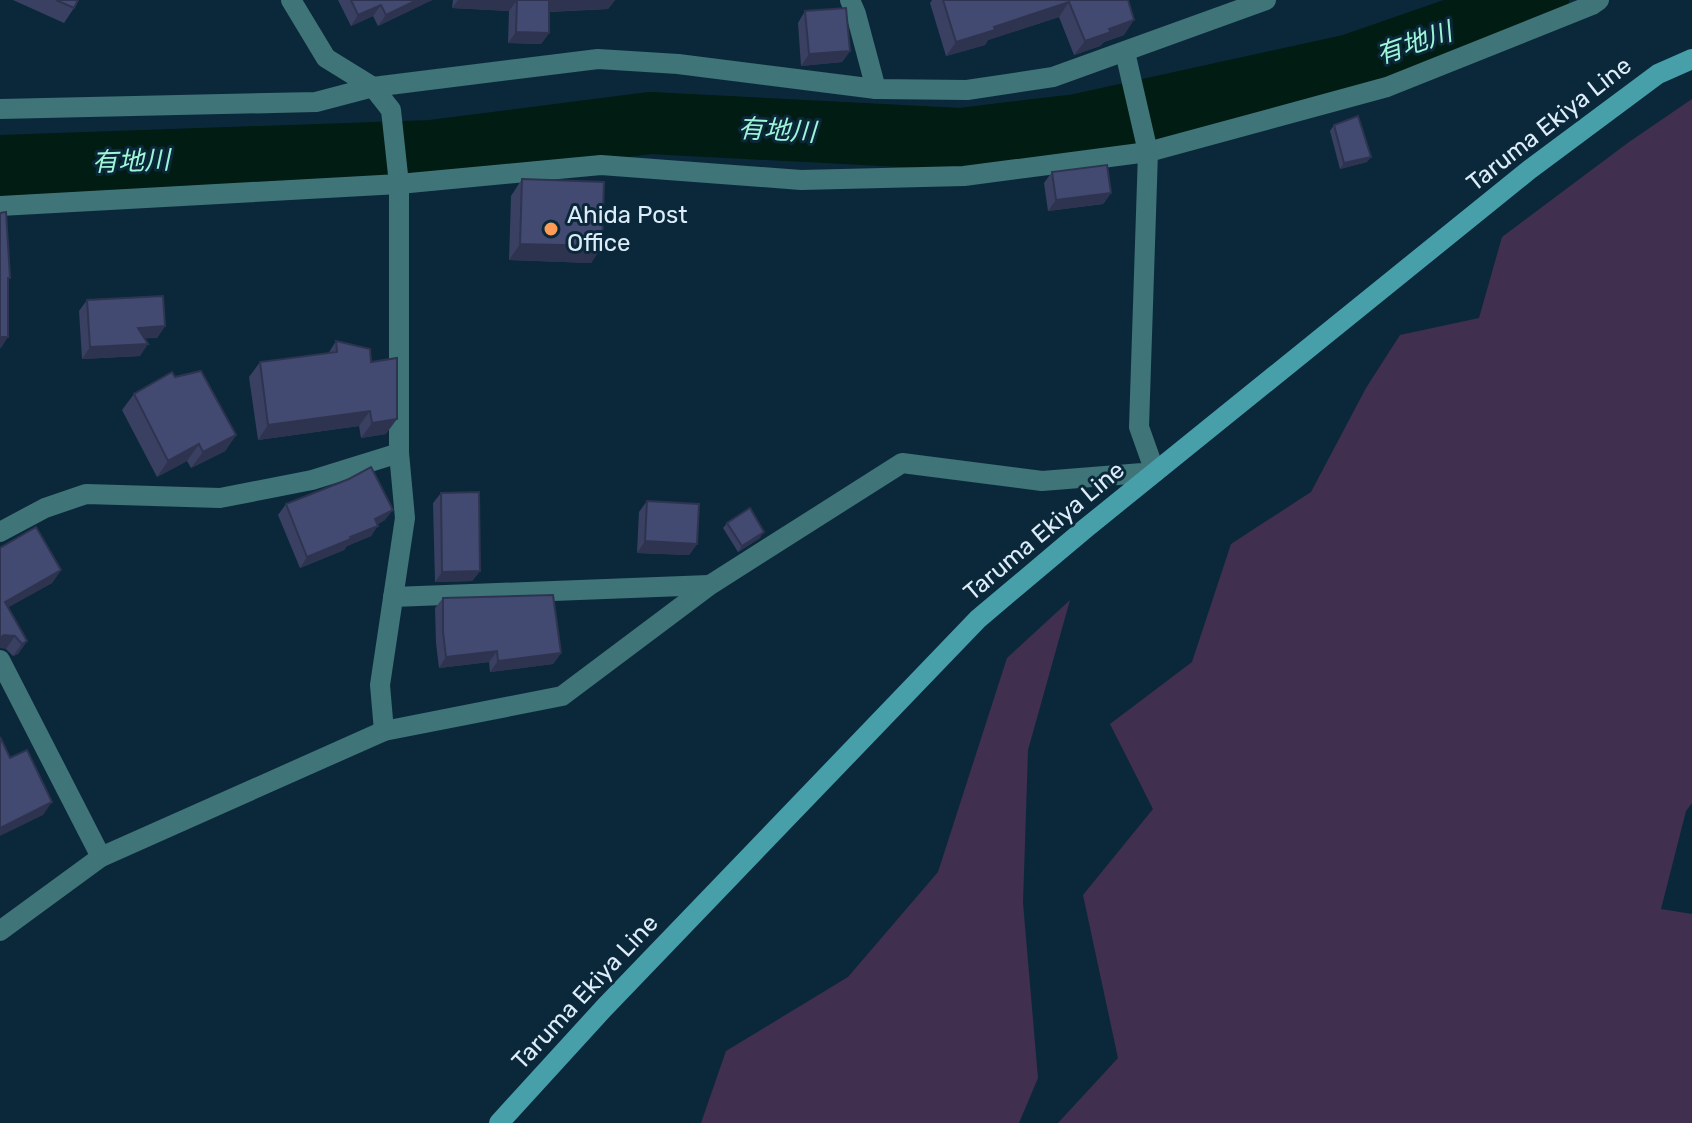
<svg xmlns="http://www.w3.org/2000/svg" width="1692" height="1123" viewBox="0 0 1692 1123" font-family="Rubik,'Noto Sans JP',sans-serif">
<rect width="100%" height="100%" fill="#0b283b"/>
<g fill="#412f4f">
<path d="M 1692,99 L 1692,803 L 1686,811 L 1661,909 L 1692,914 L 1692,1123 L 1058,1123 L 1118,1058 L 1083,895 L 1153,809 L 1110,724 L 1192,662 L 1231,544 L 1311,492 L 1366,388 L 1400,335 L 1479,318 L 1502,237 L 1629,142 Z"/>
<path d="M 1070,600 L 1028,750 L 1023,903 L 1038,1078 L 1019,1123 L 701,1123 L 726,1051 L 848,977 L 938,872 L 1007,658 Z"/>
</g>
<g fill="none" stroke-linecap="round" stroke-linejoin="round">
<path stroke="#001c13" stroke-width="62" d="M 0,166 L 431,151 L 650,123 L 960,139 L 1077,125 L 1351,65 L 1538,0"/>
<g stroke="#3f7479" stroke-width="20">
<path d="M 291,0 L 326,58 L 373,87 L 391,110 L 399,184 L 399,453 L 405,518 L 380,685 L 384,731"/>
<path d="M 850,0 L 856,14 L 876,89"/>
<path d="M 0,206 L 399,184 L 601,165 L 801,180 L 964,176 L 1148,152 L 1387,87 L 1592,5 L 1599,0"/>
<path d="M 0,532 L 45,508 L 86,494 L 220,498 L 312,480 L 399,453"/>
<path d="M 393,597 L 709,585"/>
<path d="M 0,660 L 101,857"/>
<path d="M 0,931 L 101,857 L 384,731 L 562,696 L 710,585 L 902,463 L 1042,481 L 1155,472 L 1139,427 L 1148,152 L 1125,52"/>
</g>
<path stroke="#3f7479" stroke-width="20" d="M 0,109 L 316,102 L 373,87 L 598,59 L 678,64 L 876,89 L 967,90 L 1053,77 L 1266,0"/>
<path stroke="#47a0a9" stroke-width="20" d="M 499,1123 L 604,1008 L 978,619 L 1086,528 L 1529,170 L 1658,74 L 1692,59"/>
</g>
<g fill="#394061">
<path d="M 13,0 L 78,0 L 74,8 L 64,23 Z"/>
<path d="M 338,0 L 432,0 L 378,26 L 373,16 L 351,26 Z"/>
<path d="M 453,0 L 617,0 L 615,0 L 608,9 L 549,12 L 549,33 L 541,44 L 508,43 L 509,11 L 452,8 Z"/>
<path d="M 932,0 L 1128,0 L 1124,35 L 1104,42 L 1100,46 L 1074,55 L 1059,17 L 988,40 L 985,45 L 946,56 L 930,3 Z"/>
<path d="M 805,11 L 850,51 L 842,62 L 801,66 L 798,23 Z"/>
<path d="M 1334,125 L 1367,162 L 1340,169 L 1330,131 Z"/>
<path d="M 1052,172 L 1111,193 L 1103,204 L 1048,211 L 1044,183 Z"/>
<path d="M 522,179 L 602,246 L 591,263 L 509,260 L 511,196 Z"/>
<path d="M 87,300 L 165,326 L 157,338 L 144,338 L 140,356 L 82,359 L 79,311 Z"/>
<path d="M 336,341 L 371,362 L 386,434 L 361,438 L 359,426 L 258,440 L 249,377 L 260,362 L 328,354 Z"/>
<path d="M 175,377 L 236,435 L 225,451 L 191,468 L 187,461 L 157,477 L 122,410 L 134,394 Z"/>
<path d="M 441,493 L 480,571 L 472,581 L 435,582 L 433,503 Z"/>
<path d="M 647,501 L 697,544 L 689,555 L 637,553 L 639,512 Z"/>
<path d="M 286,504 L 385,520 L 378,524 L 371,536 L 347,546 L 344,550 L 300,568 L 278,515 Z"/>
<path d="M 727,523 L 760,538 L 738,552 L 723,528 Z"/>
<path d="M 0,548 L 61,570 L 52,583 L 8,607 L 27,641 L 18,654 L 13,656 L 6,649 Z"/>
<path d="M 443,598 L 561,653 L 553,664 L 490,672 L 489,662 L 439,668 L 436,643 L 435,608 Z"/>
</g>
<g fill="#2e344f">
<path d="M 417,0 L 432,0 L 378,26 L 386,15 Z"/>
<path d="M 458,0 L 517,0 L 509,11 L 452,8 Z"/>
<path d="M 571,0 L 617,0 L 615,0 L 608,9 L 541,12 L 549,1 Z"/>
<path d="M 1069,2 L 1059,17 L 988,40 L 985,45 L 946,56 L 956,42 L 994,27 Z"/>
<path d="M 381,5 L 373,16 L 351,26 L 358,15 Z"/>
<path d="M 1134,20 L 1124,35 L 1104,42 L 1100,46 L 1074,55 L 1085,41 L 1109,29 Z"/>
<path d="M 516,32 L 549,33 L 541,44 L 508,43 Z"/>
<path d="M 850,51 L 842,62 L 801,66 L 809,54 Z"/>
<path d="M 1371,157 L 1367,162 L 1340,169 L 1344,163 Z"/>
<path d="M 1111,193 L 1103,204 L 1048,211 L 1056,200 Z"/>
<path d="M 520,244 L 602,246 L 591,263 L 509,260 Z"/>
<path d="M 165,326 L 157,338 L 130,339 L 138,328 Z"/>
<path d="M 0,337 L 8,337 L 1,348 L 0,348 Z"/>
<path d="M 148,344 L 140,356 L 82,359 L 90,347 Z"/>
<path d="M 370,411 L 359,426 L 258,440 L 268,425 Z"/>
<path d="M 397,419 L 386,434 L 361,438 L 372,423 Z"/>
<path d="M 236,435 L 225,451 L 191,468 L 203,452 Z"/>
<path d="M 199,444 L 187,461 L 157,477 L 168,461 Z"/>
<path d="M 393,510 L 385,520 L 368,529 L 375,519 Z"/>
<path d="M 378,526 L 371,536 L 347,546 L 344,550 L 300,568 L 307,557 L 350,537 Z"/>
<path d="M 764,532 L 760,538 L 738,552 L 742,546 Z"/>
<path d="M 645,541 L 697,544 L 689,555 L 637,553 Z"/>
<path d="M 61,570 L 52,583 L 0,612 L 5,602 Z"/>
<path d="M 480,571 L 472,581 L 435,582 L 442,572 Z"/>
<path d="M 4,635 L 15,636 L 6,649 L 0,648 L 0,638 Z"/>
<path d="M 27,641 L 18,654 L 13,656 L 22,644 Z"/>
<path d="M 497,651 L 489,662 L 439,668 L 446,657 Z"/>
<path d="M 561,653 L 553,664 L 490,672 L 498,661 Z"/>
<path d="M 52,802 L 43,815 L 0,836 L 0,828 Z"/>
</g>
<g fill="#424a71" stroke="#2e344f" stroke-width="2">
<path d="M 56,0 L 78,0 L 74,8 Z"/>
<path d="M 351,0 L 417,0 L 386,15 L 381,5 L 358,15 Z"/>
<path d="M 517,0 L 571,0 L 549,1 L 549,33 L 516,32 Z"/>
<path d="M 943,0 L 1128,0 L 1134,20 L 1109,29 L 1111,32 L 1085,41 L 1069,2 L 994,27 L 995,30 L 956,42 Z"/>
<path d="M 846,8 L 850,51 L 809,54 L 805,11 Z"/>
<path d="M 1358,116 L 1371,157 L 1344,163 L 1334,125 Z"/>
<path d="M 1107,165 L 1111,193 L 1056,200 L 1052,172 Z"/>
<path d="M 522,179 L 604,182 L 602,246 L 520,244 Z"/>
<path d="M 6,212 L 10,278 L 8,278 L 8,337 L 0,337 L 0,213 Z"/>
<path d="M 163,296 L 165,326 L 138,328 L 148,344 L 90,347 L 87,300 Z"/>
<path d="M 336,341 L 370,349 L 371,362 L 397,358 L 397,419 L 372,423 L 370,411 L 268,425 L 260,362 L 337,352 Z"/>
<path d="M 201,371 L 236,435 L 203,452 L 199,444 L 168,461 L 134,394 L 172,372 L 175,377 Z"/>
<path d="M 371,467 L 393,510 L 375,519 L 378,526 L 350,537 L 351,539 L 307,557 L 286,504 L 349,479 Z"/>
<path d="M 479,492 L 480,571 L 442,572 L 441,493 Z"/>
<path d="M 647,501 L 699,504 L 697,544 L 645,541 Z"/>
<path d="M 750,508 L 764,532 L 742,546 L 727,523 Z"/>
<path d="M 36,527 L 61,570 L 5,602 L 27,641 L 22,644 L 15,636 L 4,635 L 0,638 L 0,548 Z"/>
<path d="M 553,595 L 561,653 L 498,661 L 497,651 L 446,657 L 443,632 L 443,598 Z"/>
<path d="M 0,737 L 10,758 L 27,750 L 52,802 L 0,828 Z"/>
</g>
<circle fill="#fd9c56" stroke="#0b283b" stroke-width="3" cx="551" cy="229" r="8"/>
<g text-anchor="middle" stroke-width="6" stroke-linejoin="round" paint-order="stroke">
<g font-size="24" fill="#dcedf9" stroke="#0b283b">
<text transform="translate(1549 124) rotate(-38)" y="8">Taruma Ekiya Line</text>
<text transform="translate(1044 531) rotate(-40)" y="8">Taruma Ekiya Line</text>
<text transform="translate(585 992) rotate(-47)" y="8">Taruma Ekiya Line</text>
</g>
<g font-size="24" fill="#dcedf9" stroke="#0b283b" text-anchor="start">
<text x="567" y="223">Ahida Post<tspan x="567" dy="28">Office</tspan></text>
</g>
<g font-size="26" font-style="italic" fill="#9ef6d7" stroke="#0b283b">
<text transform="translate(1414 43) rotate(-19)" y="9">有地川</text>
<text transform="translate(777 130) rotate(3)" y="9">有地川</text>
<text transform="translate(131 161) rotate(-2)" y="9">有地川</text>
</g>
</g>
</svg>
